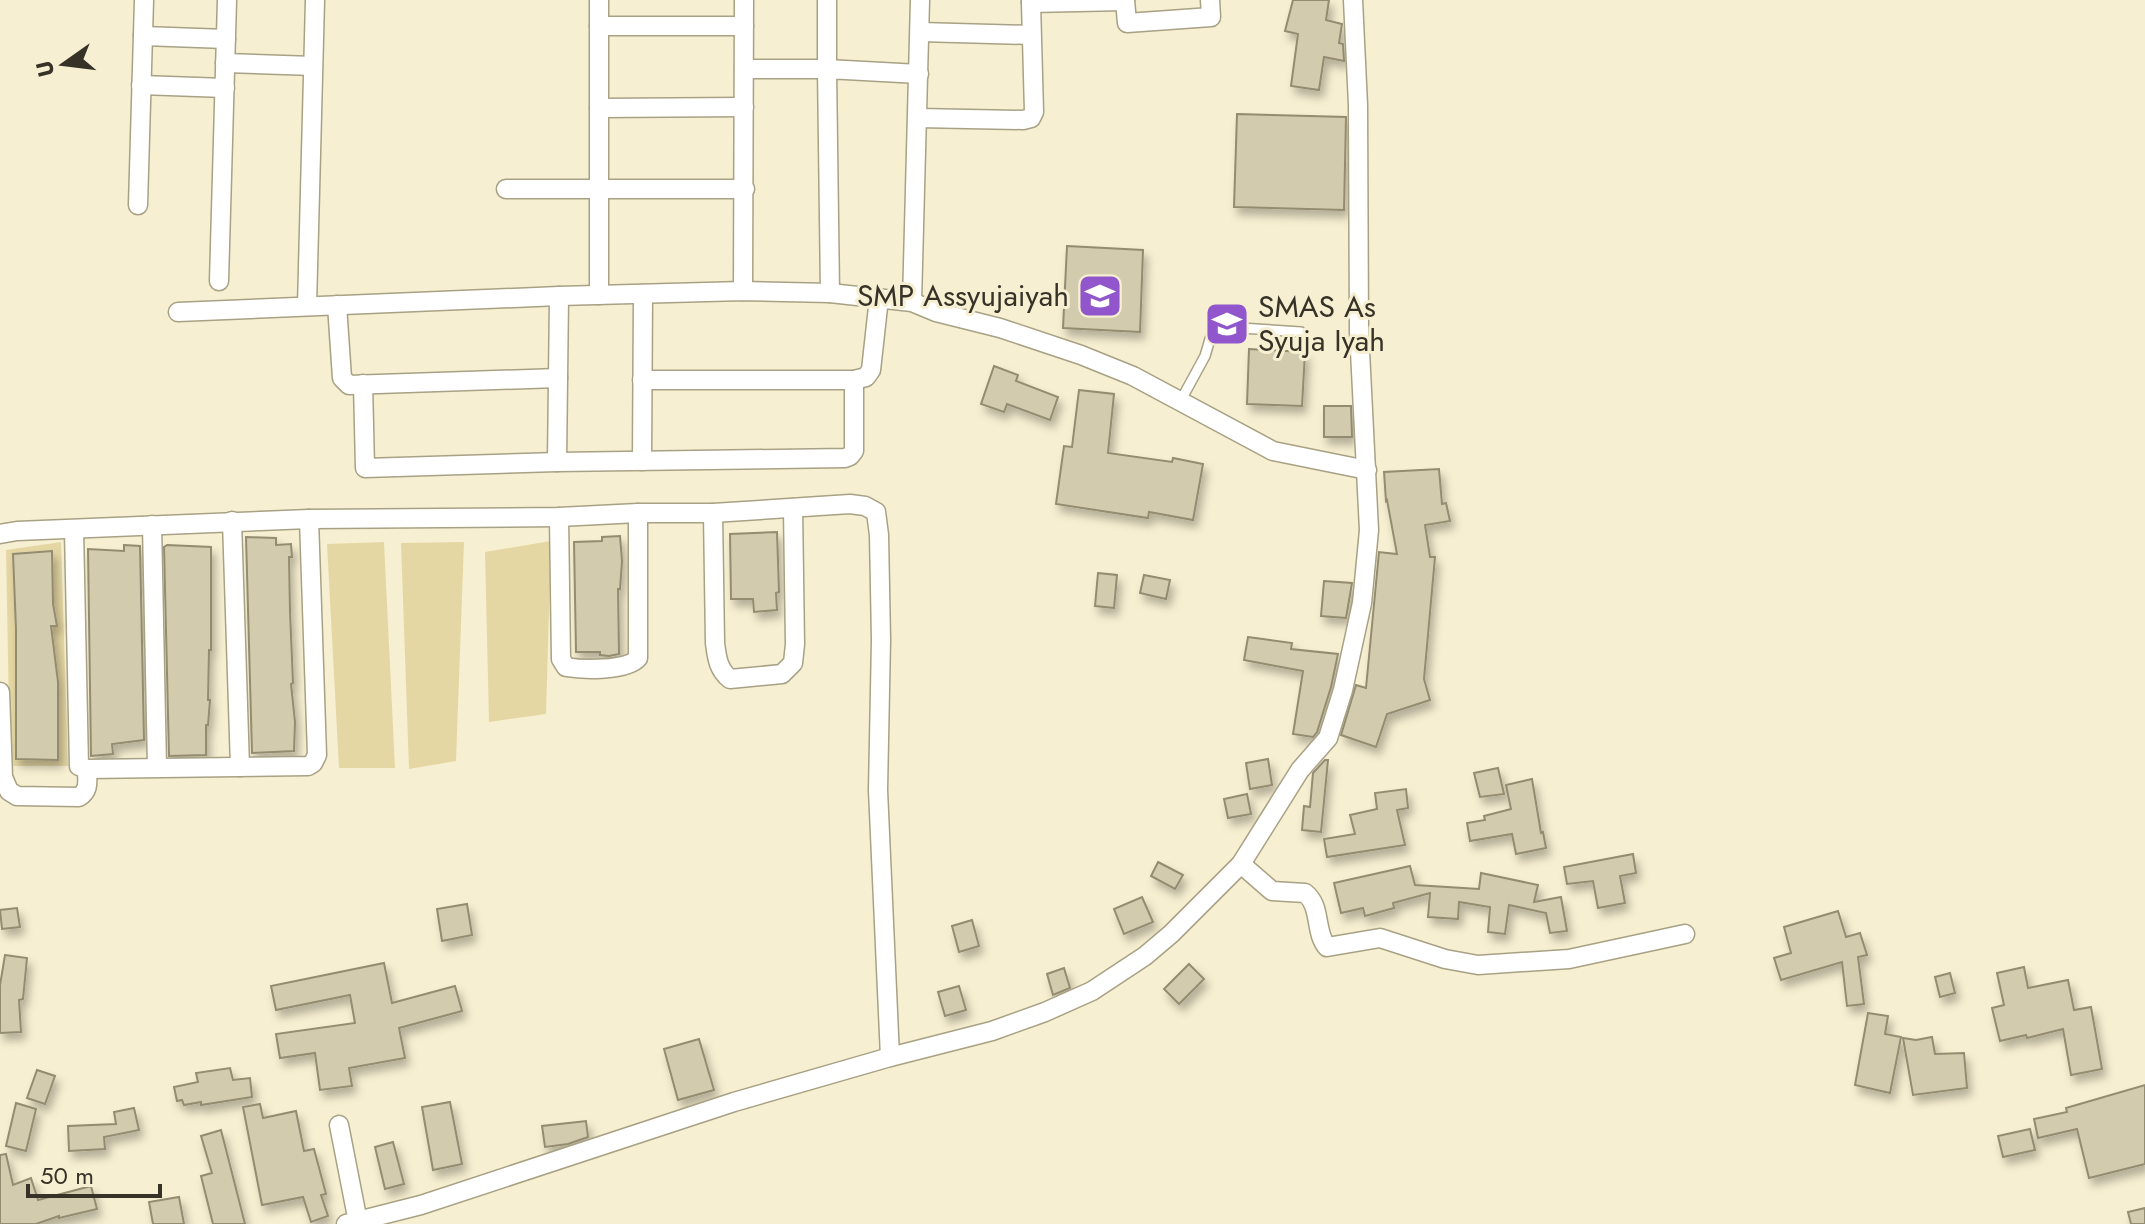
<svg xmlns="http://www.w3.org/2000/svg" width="2145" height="1224" viewBox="0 0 2145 1224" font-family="Jost,sans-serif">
<defs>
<filter id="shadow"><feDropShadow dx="4" dy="7" stdDeviation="4" flood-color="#0004"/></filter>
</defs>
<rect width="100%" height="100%" fill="#f7efd1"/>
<g fill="#e5d7a4">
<path d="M 551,541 L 546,714 L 489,722 L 485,552 Z"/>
<path d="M 61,542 L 68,766 L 10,766 L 6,550 Z"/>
<path d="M 384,542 L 395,768 L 339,768 L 327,544 Z"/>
<path d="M 464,542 L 456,761 L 409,769 L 401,543 Z"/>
</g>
<g fill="#d3cbae" stroke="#948c71" stroke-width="2" filter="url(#shadow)">
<path d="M 1293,0 L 1329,0 L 1326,20 L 1342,24 L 1339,43 L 1343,44 L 1344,61 L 1324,57 L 1319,90 L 1291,86 L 1298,34 L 1285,31 Z"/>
<path d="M 1237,114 L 1346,117 L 1344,210 L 1234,207 Z"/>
<path d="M 1067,246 L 1143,250 L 1140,332 L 1063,328 Z"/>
<path d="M 1249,349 L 1305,352 L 1302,406 L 1247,404 Z"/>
<path d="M 994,366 L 1018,375 L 1016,381 L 1058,397 L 1050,420 L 1007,404 L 1004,412 L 981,404 Z"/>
<path d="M 1079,390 L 1114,394 L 1108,453 L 1172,462 L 1173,458 L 1203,464 L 1193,520 L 1149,512 L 1148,518 L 1056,504 L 1064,446 L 1072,447 Z"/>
<path d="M 1324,406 L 1351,406 L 1352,437 L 1324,437 Z"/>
<path d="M 1439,469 L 1442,504 L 1446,503 L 1450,521 L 1425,525 L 1430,557 L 1435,557 L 1424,679 L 1430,700 L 1387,714 L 1376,747 L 1341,735 L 1356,685 L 1366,688 L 1379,552 L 1397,554 L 1387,500 L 1386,501 L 1384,472 Z"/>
<path d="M 777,532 L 779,592 L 776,593 L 777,610 L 754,612 L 753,599 L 731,599 L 730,534 Z"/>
<path d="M 620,536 L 622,561 L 620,589 L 618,589 L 619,654 L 609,656 L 600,655 L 600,652 L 576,652 L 574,542 L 602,541 L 602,537 Z"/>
<path d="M 246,537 L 276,538 L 276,545 L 291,544 L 292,557 L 289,557 L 290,612 L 293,683 L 291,684 L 295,722 L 294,751 L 252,753 Z"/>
<path d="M 124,545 L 140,546 L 144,740 L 112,744 L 113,754 L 91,756 L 88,549 L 124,551 Z"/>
<path d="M 167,545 L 211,547 L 211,650 L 209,650 L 208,700 L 210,700 L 208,725 L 206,725 L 206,755 L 169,756 L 164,547 Z"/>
<path d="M 52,551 L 53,604 L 57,626 L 51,626 L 58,682 L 58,760 L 16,759 L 16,629 L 13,554 Z"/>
<path d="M 1098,573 L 1117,575 L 1114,608 L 1095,606 Z"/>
<path d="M 1144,575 L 1170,580 L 1166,599 L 1140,593 Z"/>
<path d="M 1324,581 L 1352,583 L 1346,618 L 1321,616 Z"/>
<path d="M 1248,637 L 1292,643 L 1291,649 L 1338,654 L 1331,687 L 1317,732 L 1313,737 L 1293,734 L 1303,671 L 1244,660 Z"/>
<path d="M 1268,759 L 1272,785 L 1250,789 L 1246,763 Z"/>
<path d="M 1325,760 L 1328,760 L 1321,832 L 1302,830 L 1304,806 L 1310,807 L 1313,773 Z"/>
<path d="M 1498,768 L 1504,794 L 1480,797 L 1474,773 Z"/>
<path d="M 1532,779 L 1541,833 L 1543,832 L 1546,848 L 1516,854 L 1512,834 L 1470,841 L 1467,823 L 1485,820 L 1484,816 L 1511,809 L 1506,785 Z"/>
<path d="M 1406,789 L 1408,808 L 1397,810 L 1405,845 L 1327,857 L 1324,839 L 1355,834 L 1350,815 L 1377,809 L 1375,793 Z"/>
<path d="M 1247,794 L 1251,814 L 1228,818 L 1224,799 Z"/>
<path d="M 1633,854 L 1636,873 L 1620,876 L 1625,903 L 1598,908 L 1593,881 L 1567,884 L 1564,867 Z"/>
<path d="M 1158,862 L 1183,875 L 1175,889 L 1151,876 Z"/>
<path d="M 1410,866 L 1415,885 L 1479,889 L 1481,873 L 1538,885 L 1534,902 L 1561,897 L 1567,931 L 1550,933 L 1546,913 L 1509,905 L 1505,934 L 1488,932 L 1490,907 L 1459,902 L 1458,919 L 1428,917 L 1430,893 L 1393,903 L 1394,908 L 1365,916 L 1363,908 L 1341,913 L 1334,883 Z"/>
<path d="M 1142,897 L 1153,922 L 1124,934 L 1114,909 Z"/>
<path d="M 467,904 L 472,935 L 442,941 L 437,909 Z"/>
<path d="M 17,908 L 20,927 L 2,929 L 0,910 Z"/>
<path d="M 1838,911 L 1846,937 L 1860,933 L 1867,955 L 1858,957 L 1864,1004 L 1847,1006 L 1842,962 L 1781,980 L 1774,958 L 1791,953 L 1784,927 Z"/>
<path d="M 972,920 L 979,946 L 959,952 L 952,926 Z"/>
<path d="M 5,955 L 27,958 L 23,999 L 19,1000 L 21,1032 L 0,1033 L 0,985 Z"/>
<path d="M 384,963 L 392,1003 L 455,986 L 462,1011 L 399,1028 L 405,1058 L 349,1068 L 352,1086 L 320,1090 L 315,1053 L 280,1058 L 276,1034 L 355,1023 L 350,995 L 276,1010 L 271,986 Z"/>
<path d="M 1189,964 L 1204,979 L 1179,1004 L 1164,989 Z"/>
<path d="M 2024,967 L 2028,988 L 2068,980 L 2074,1010 L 2091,1007 L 2102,1069 L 2071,1075 L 2063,1029 L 2027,1038 L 2026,1035 L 2000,1041 L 1992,1008 L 2004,1005 L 1997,973 Z"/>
<path d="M 1064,968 L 1070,988 L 1053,995 L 1047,974 Z"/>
<path d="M 1950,973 L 1955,993 L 1940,997 L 1935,977 Z"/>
<path d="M 959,986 L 966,1010 L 945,1016 L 938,992 Z"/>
<path d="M 1868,1013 L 1888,1016 L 1885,1034 L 1901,1037 L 1890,1093 L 1855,1085 Z"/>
<path d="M 1932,1037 L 1935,1054 L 1964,1053 L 1967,1088 L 1913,1095 L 1903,1038 L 1916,1040 Z"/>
<path d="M 699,1039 L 714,1090 L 678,1100 L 664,1049 Z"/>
<path d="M 230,1068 L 233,1080 L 250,1078 L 252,1097 L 201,1105 L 201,1102 L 184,1105 L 182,1100 L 177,1101 L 174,1087 L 198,1082 L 196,1073 Z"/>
<path d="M 37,1070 L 55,1076 L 45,1104 L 27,1098 Z"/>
<path d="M 2145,1085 L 2145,1164 L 2089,1178 L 2077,1129 L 2038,1138 L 2034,1119 L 2067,1112 L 2066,1108 Z"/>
<path d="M 450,1102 L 462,1164 L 433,1170 L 422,1107 Z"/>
<path d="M 16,1103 L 36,1109 L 26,1151 L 6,1146 Z"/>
<path d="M 260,1104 L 263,1118 L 296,1111 L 304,1151 L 314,1149 L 326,1194 L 321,1195 L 328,1216 L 311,1222 L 303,1197 L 262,1205 L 243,1107 Z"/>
<path d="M 134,1108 L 139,1130 L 104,1137 L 105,1149 L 69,1151 L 68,1126 L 116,1124 L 114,1112 Z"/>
<path d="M 586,1121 L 588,1137 L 568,1144 L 545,1147 L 542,1126 Z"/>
<path d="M 2030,1129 L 2035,1150 L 2003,1157 L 1998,1136 Z"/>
<path d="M 221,1130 L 245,1224 L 213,1224 L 201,1176 L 212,1173 L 201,1136 Z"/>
<path d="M 393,1142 L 404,1184 L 385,1189 L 375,1147 Z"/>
<path d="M 6,1154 L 13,1185 L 31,1178 L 38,1200 L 91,1186 L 97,1209 L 59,1218 L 59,1216 L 36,1224 L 0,1224 L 0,1155 Z"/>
<path d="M 179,1197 L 184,1224 L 153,1224 L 149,1202 Z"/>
<path d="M 2145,1208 L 2145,1224 L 2131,1224 L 2128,1212 Z"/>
</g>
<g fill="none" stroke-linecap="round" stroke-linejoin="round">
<g stroke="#a8a184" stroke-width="12">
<path id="lane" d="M 1181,400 L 1205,356 L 1210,339 L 1225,327 L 1301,332"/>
</g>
<g stroke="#a8a184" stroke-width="21">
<g id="street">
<path d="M 599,0 L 599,295"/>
<path d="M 1031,0 L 1031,3 L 1125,1"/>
<path d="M 1125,0 L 1127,23 L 1211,17 L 1210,0"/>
<path d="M 599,26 L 744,26"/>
<path d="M 920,32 L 1031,35"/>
<path d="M 143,36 L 226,39"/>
<path d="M 225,63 L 313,66"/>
<path d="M 744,69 L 827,69 L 827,0"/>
<path d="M 141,85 L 225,88"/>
<path d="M 599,108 L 744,107"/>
<path d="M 918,118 L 1023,120 L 1031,118 L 1034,112 L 1031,3"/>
<path d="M 506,189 L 745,189"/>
<path d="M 138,205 L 144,0"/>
<path d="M 219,281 L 227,0"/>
<path d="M 743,291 L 744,0"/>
<path d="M 830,293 L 827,69 L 919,74"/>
<path d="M 559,296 L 557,462 L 845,458 L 850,456 L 854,451 L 854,380"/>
<path d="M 912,302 L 920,0"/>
<path d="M 337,305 L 342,378 L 349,385 L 558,378"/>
<path d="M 307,306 L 315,0"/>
<path d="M 178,312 L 559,296 L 743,291 L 830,293 L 912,302 L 936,312 L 1000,328 L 1081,355 L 1133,376 L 1273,451 L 1367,470"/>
<path d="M 642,380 L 854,380 L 866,377 L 871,370 L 879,298"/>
<path d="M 363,384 L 365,468 L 557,462"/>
<path d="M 642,461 L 643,294"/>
<path d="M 713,513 L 715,643 C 717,658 718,669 730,679 L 782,674 L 793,663 L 795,644 L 793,508"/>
<path d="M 559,517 L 561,659 L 566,667 C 583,670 627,671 638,658 L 638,513"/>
<path d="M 232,521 L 240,767"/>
<path d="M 152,525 L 157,767"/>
<path d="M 74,530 L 79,766 L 87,769 L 308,766 L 313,763 L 317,755 L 309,519"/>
<path d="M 0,534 L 17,531 L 309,519 L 559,517 L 638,513 L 713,513 L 850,504 L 865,506 L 876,512 L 879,535 L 881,640 L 878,790 L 890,1057"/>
<path d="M 0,692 L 3,777 L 9,791 L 17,796 L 79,797 C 90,790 87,781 87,769"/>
<path d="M 1241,864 L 1272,891 L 1305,893 C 1322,906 1314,932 1327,947 L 1380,938 L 1445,959 L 1478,965 L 1569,959 L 1685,934"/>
<path d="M 339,1125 L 358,1222"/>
<path d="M 346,1224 L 421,1205 L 734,1102 L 890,1057 L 992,1031 L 1045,1012 L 1092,991 L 1145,956 L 1171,934 L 1241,864 L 1300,770 L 1328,738 L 1343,690 L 1362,603 L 1369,530 L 1359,331 L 1358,105 L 1353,0"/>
</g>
</g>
<use href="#lane" stroke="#fff" stroke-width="9"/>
<use href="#street" stroke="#fff" stroke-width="18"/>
</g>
<defs>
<g id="school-square" transform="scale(2.3)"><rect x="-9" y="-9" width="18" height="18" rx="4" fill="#9156cc" stroke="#f7efd1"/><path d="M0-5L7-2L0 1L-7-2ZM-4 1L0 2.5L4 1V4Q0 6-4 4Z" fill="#fff"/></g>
</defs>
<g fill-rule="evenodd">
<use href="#school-square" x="1100" y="296"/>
<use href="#school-square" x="1227" y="324"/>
</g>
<g text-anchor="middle" stroke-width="6" stroke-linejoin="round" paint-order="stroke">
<g font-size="30" fill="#363227" stroke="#f7efd1" text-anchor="end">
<text x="1069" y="306">SMP Assyujaiyah</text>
<text x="1258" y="317" text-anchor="start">SMAS As<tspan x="1258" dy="34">Syuja Iyah</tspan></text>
</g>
</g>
<g transform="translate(64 64) rotate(256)" stroke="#f7efd1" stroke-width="6" paint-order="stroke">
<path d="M0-6L14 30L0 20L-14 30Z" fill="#363227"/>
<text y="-12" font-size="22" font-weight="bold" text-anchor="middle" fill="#363227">U</text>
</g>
<path d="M28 1184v12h132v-12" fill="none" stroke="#363227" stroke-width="4"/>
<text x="40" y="1184" font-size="24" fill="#363227" stroke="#f7efd1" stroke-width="6" paint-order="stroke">50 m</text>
</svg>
